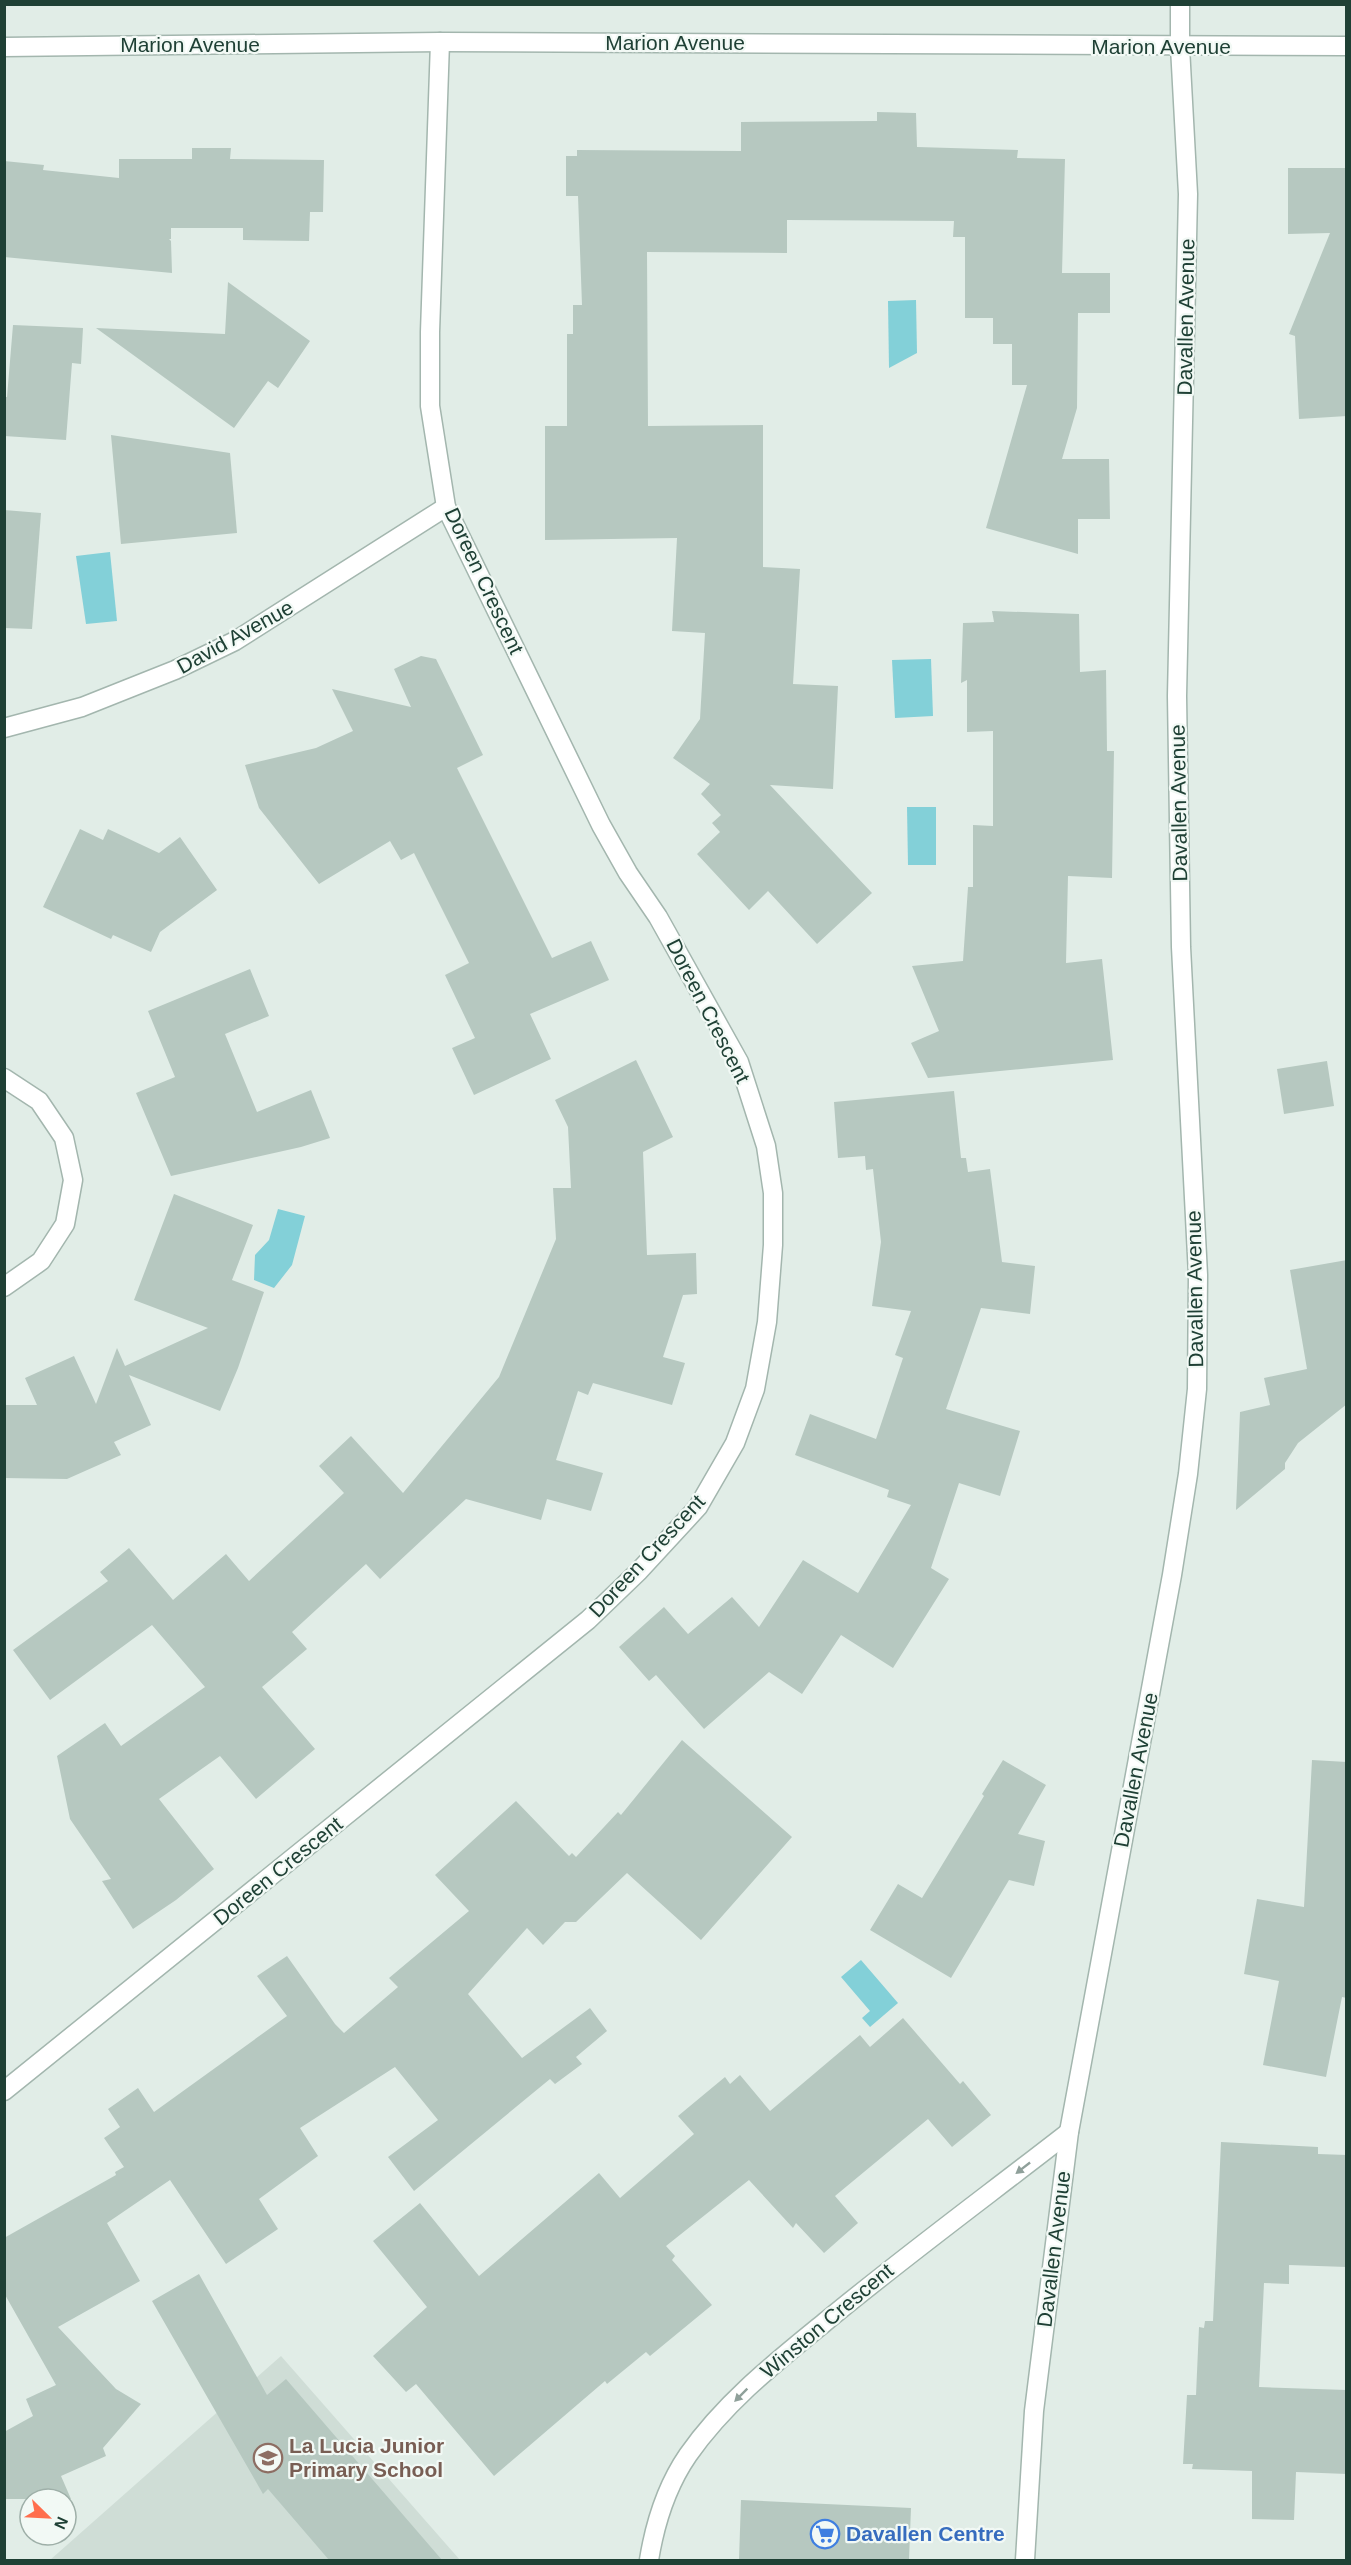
<svg xmlns="http://www.w3.org/2000/svg" width="1351" height="2565" viewBox="0 0 1351 2565" font-family="Arial,sans-serif">
<rect width="100%" height="100%" fill="#e1ede7"/>
<path fill="#cfddd6" d="M 281,2356 L 460,2560 L 50,2560 Z"/>
<g fill="#83d0d8">
<path d="M 916,300 L 917,353 L 889,368 L 888,301 Z"/>
<path d="M 110,552 L 117,621 L 86,624 L 76,556 Z"/>
<path d="M 931,659 L 933,716 L 895,718 L 892,660 Z"/>
<path d="M 907,807 L 936,807 L 936,865 L 908,865 Z"/>
<path d="M 278,1209 L 305,1216 L 292,1265 L 274,1288 L 254,1280 L 255,1255 L 269,1240 Z"/>
<path d="M 861,1960 L 898,2003 L 870,2027 L 862,2018 L 870,2011 L 841,1977 Z"/>
</g>
<g fill="#b6c8c0">
<path d="M 877,112 L 916,113 L 917,147 L 1018,150 L 1017,158 L 1065,159 L 1062,273 L 1110,273 L 1110,313 L 1078,313 L 1077,408 L 1062,459 L 1109,459 L 1110,519 L 1078,519 L 1078,554 L 986,528 L 1027,385 L 1012,385 L 1012,344 L 993,344 L 993,318 L 965,318 L 965,237 L 953,237 L 954,221 L 787,220 L 787,253 L 647,252 L 648,426 L 763,425 L 763,567 L 800,569 L 793,684 L 838,686 L 833,789 L 770,785 L 872,893 L 817,944 L 768,891 L 749,910 L 697,854 L 720,832 L 712,823 L 721,815 L 701,794 L 710,784 L 673,758 L 700,719 L 705,633 L 672,631 L 677,538 L 545,540 L 545,426 L 567,426 L 567,334 L 573,334 L 573,305 L 582,305 L 578,196 L 566,196 L 566,156 L 577,156 L 577,150 L 741,151 L 741,122 L 877,121 Z"/>
<path d="M 192,148 L 231,148 L 230,159 L 324,160 L 323,212 L 310,212 L 309,241 L 243,240 L 243,228 L 171,228 L 171,239 L 169,239 L 171,241 L 172,273 L 4,257 L 4,161 L 44,165 L 43,170 L 119,178 L 119,159 L 192,159 Z"/>
<path d="M 1288,168 L 1347,168 L 1347,416 L 1299,419 L 1295,336 L 1289,334 L 1330,233 L 1288,234 Z"/>
<path d="M 228,282 L 310,341 L 278,388 L 268,381 L 234,428 L 96,328 L 225,334 Z"/>
<path d="M 13,325 L 83,328 L 81,364 L 72,363 L 66,440 L 4,436 L 4,397 L 7,397 Z"/>
<path d="M 111,435 L 230,453 L 237,533 L 121,544 Z"/>
<path d="M 4,510 L 41,513 L 32,629 L 4,628 Z"/>
<path d="M 992,611 L 1079,614 L 1080,672 L 1106,670 L 1107,751 L 1114,751 L 1112,878 L 1068,876 L 1066,963 L 1102,959 L 1113,1060 L 928,1078 L 911,1043 L 939,1031 L 912,966 L 963,961 L 968,887 L 973,887 L 973,825 L 993,826 L 993,731 L 967,732 L 967,680 L 961,683 L 963,623 L 994,622 Z"/>
<path d="M 421,656 L 436,659 L 483,755 L 457,768 L 552,958 L 591,941 L 609,980 L 530,1014 L 551,1059 L 474,1095 L 452,1048 L 475,1038 L 445,975 L 469,963 L 414,853 L 401,860 L 390,841 L 319,884 L 259,808 L 245,765 L 316,748 L 353,731 L 332,689 L 411,707 L 394,669 Z"/>
<path d="M 80,829 L 103,840 L 108,829 L 159,853 L 180,837 L 217,890 L 160,932 L 151,952 L 113,935 L 111,939 L 43,907 Z"/>
<path d="M 250,969 L 269,1016 L 225,1034 L 257,1112 L 311,1090 L 330,1138 L 301,1147 L 171,1176 L 136,1093 L 175,1077 L 148,1011 Z"/>
<path d="M 636,1060 L 673,1137 L 643,1152 L 647,1255 L 696,1253 L 697,1294 L 683,1295 L 663,1357 L 685,1363 L 672,1405 L 593,1383 L 588,1395 L 578,1391 L 556,1460 L 603,1473 L 591,1511 L 547,1499 L 541,1520 L 466,1499 L 380,1579 L 366,1564 L 292,1632 L 307,1649 L 262,1687 L 315,1749 L 256,1799 L 220,1756 L 159,1799 L 214,1869 L 176,1900 L 133,1929 L 102,1881 L 111,1879 L 70,1819 L 57,1756 L 105,1723 L 121,1746 L 205,1687 L 152,1625 L 50,1700 L 13,1650 L 108,1581 L 100,1572 L 129,1548 L 173,1600 L 226,1554 L 249,1581 L 344,1493 L 319,1466 L 351,1436 L 403,1493 L 499,1377 L 556,1239 L 553,1188 L 571,1188 L 568,1127 L 555,1100 Z"/>
<path d="M 1327,1061 L 1334,1106 L 1284,1114 L 1277,1069 Z"/>
<path d="M 954,1091 L 961,1158 L 966,1158 L 968,1172 L 990,1169 L 1002,1262 L 1035,1266 L 1030,1314 L 981,1308 L 946,1409 L 1020,1431 L 1000,1496 L 959,1483 L 931,1568 L 949,1579 L 893,1668 L 841,1635 L 802,1694 L 769,1672 L 704,1729 L 656,1675 L 649,1681 L 619,1647 L 664,1607 L 688,1634 L 732,1597 L 759,1627 L 803,1560 L 858,1593 L 911,1505 L 887,1497 L 889,1490 L 795,1455 L 810,1414 L 876,1439 L 903,1358 L 895,1355 L 911,1311 L 872,1306 L 881,1242 L 873,1169 L 866,1170 L 865,1156 L 838,1158 L 834,1102 Z"/>
<path d="M 174,1194 L 253,1225 L 232,1280 L 264,1292 L 238,1368 L 220,1411 L 129,1375 L 151,1425 L 114,1442 L 121,1455 L 67,1479 L 4,1478 L 6,1405 L 37,1405 L 25,1378 L 74,1356 L 96,1404 L 117,1348 L 125,1366 L 208,1328 L 134,1300 Z"/>
<path d="M 1347,1260 L 1347,1404 L 1298,1443 L 1285,1463 L 1285,1469 L 1236,1510 L 1240,1412 L 1270,1405 L 1264,1378 L 1307,1369 L 1290,1270 Z"/>
<path d="M 682,1740 L 792,1837 L 701,1940 L 627,1873 L 576,1922 L 565,1922 L 543,1945 L 527,1928 L 468,1994 L 522,2058 L 590,2008 L 607,2031 L 576,2057 L 582,2064 L 555,2084 L 550,2079 L 414,2191 L 388,2157 L 438,2120 L 395,2067 L 300,2128 L 318,2156 L 259,2199 L 278,2229 L 226,2264 L 170,2180 L 107,2223 L 140,2281 L 58,2327 L 116,2389 L 141,2404 L 103,2448 L 106,2456 L 61,2476 L 71,2499 L 4,2499 L 4,2432 L 33,2416 L 26,2399 L 56,2385 L 4,2293 L 4,2238 L 116,2175 L 115,2172 L 124,2167 L 104,2138 L 120,2127 L 108,2109 L 138,2088 L 154,2112 L 287,2016 L 257,1976 L 287,1956 L 335,2024 L 344,2033 L 398,1987 L 389,1978 L 469,1911 L 435,1875 L 516,1801 L 569,1856 L 572,1853 L 576,1857 L 618,1812 L 621,1815 Z"/>
<path d="M 1003,1760 L 1046,1785 L 1018,1834 L 1045,1841 L 1034,1886 L 1009,1880 L 951,1978 L 870,1930 L 898,1884 L 922,1898 L 984,1796 L 982,1794 Z"/>
<path d="M 1312,1760 L 1347,1762 L 1347,1998 L 1342,1997 L 1326,2077 L 1263,2065 L 1279,1981 L 1244,1974 L 1257,1899 L 1304,1907 Z"/>
<path d="M 903,2018 L 960,2084 L 963,2081 L 991,2115 L 952,2147 L 928,2119 L 835,2196 L 858,2223 L 824,2253 L 796,2223 L 793,2228 L 749,2180 L 666,2246 L 675,2256 L 672,2260 L 712,2305 L 650,2356 L 646,2352 L 607,2384 L 605,2381 L 494,2476 L 416,2384 L 406,2392 L 373,2356 L 427,2307 L 373,2241 L 420,2203 L 479,2276 L 599,2173 L 620,2198 L 694,2134 L 678,2116 L 725,2077 L 730,2084 L 740,2075 L 770,2111 L 860,2035 L 870,2047 Z"/>
<path d="M 1221,2142 L 1318,2147 L 1318,2154 L 1347,2155 L 1347,2267 L 1289,2265 L 1289,2284 L 1264,2283 L 1259,2387 L 1347,2390 L 1347,2474 L 1296,2472 L 1294,2520 L 1252,2519 L 1252,2471 L 1192,2469 L 1193,2464 L 1183,2464 L 1187,2395 L 1196,2395 L 1199,2327 L 1204,2328 L 1205,2321 L 1213,2321 Z"/>
<path d="M 199,2274 L 267,2395 L 286,2379 L 442,2560 L 329,2560 L 268,2489 L 263,2494 L 152,2301 Z"/>
<path d="M 741,2500 L 911,2508 L 909,2560 L 739,2560 Z"/>
</g>
<g fill="none" stroke-linecap="round" stroke-linejoin="round">
<g stroke="#a3b6ae" stroke-width="21">
<g id="minor">
<path d="M 4,47 L 440,42 L 1346,46"/>
<path d="M 4,728 L 82,707 L 175,670 L 235,641 L 446,507"/>
<path d="M 4,1078 L 39,1101 L 64,1138 L 73,1180 L 65,1224 L 41,1261 L 4,1287"/>
<path d="M 4,2091 L 588,1620 L 639,1571 L 698,1507 L 735,1443 L 755,1389 L 767,1322 L 773,1245 L 773,1193 L 766,1146 L 739,1062 L 658,917 L 628,873 L 601,825 L 446,507 L 430,406 L 430,332 L 440,42"/>
<path d="M 649,2560 C 655,2523 666,2487 688,2455 C 725,2402 776,2362 825,2322 C 905,2256 988,2195 1069,2132"/>
<path d="M 1025,2560 L 1034,2411 L 1069,2132 L 1172,1575 L 1188,1474 L 1197,1389 L 1198,1275 L 1181,947 L 1177,696 L 1188,194 L 1180,47 L 1180,4"/>
</g>
</g>
<use href="#minor" stroke="#fff" stroke-width="18"/>
</g>
<defs><path id="oneway-solid" d="M-6-.8H1V-3.2L6.5 0L1 3.2V.8H-6Z" transform="scale(1.5)"/></defs>
<g fill="#8fa09a">
<use href="#oneway-solid" transform="translate(1023 2168) rotate(142)"/>
<use href="#oneway-solid" transform="translate(741 2395) rotate(135)"/>
</g>
<defs>
<g id="school-ring" transform="scale(1.5)"><circle r="9.5" fill="#f2f9f5" stroke="#8d6e63" stroke-width="1.5"/><path d="M0-5L7-2L0 1L-7-2ZM-4 1L0 2.5L4 1V4Q0 6-4 4Z" fill="#8d6e63"/></g>
<g id="supermarket-ring" transform="scale(1.5)"><circle r="9.5" fill="#f2f9f5" stroke="#3f7fe0" stroke-width="1.5"/><path d="M-6-5.5h2.5l.6 2H6L4.5 2H-2.5L-4.4-4H-6ZM-1.5 3.2a1.3 1.3 0 1 0 .1 0ZM3 3.2a1.3 1.3 0 1 0 .1 0Z" fill="#3f7fe0"/></g>
</defs>
<g fill-rule="evenodd">
<use href="#school-ring" x="268" y="2458"/>
<use href="#supermarket-ring" x="825" y="2534"/>
</g>
<g text-anchor="middle" stroke-width="4.5" stroke-linejoin="round" paint-order="stroke">
<g font-size="21" fill="#1f4035" stroke="#f2f9f5">
<text x="675" y="50">Marion Avenue</text>
<text x="190" y="52">Marion Avenue</text>
<text x="1161" y="54">Marion Avenue</text>
<text transform="translate(1186 317) rotate(-89)" y="7">Davallen Avenue</text>
<text transform="translate(484 581) rotate(65)" y="7">Doreen Crescent</text>
<text transform="translate(235 637) rotate(-29)" y="7">David Avenue</text>
<text transform="translate(1179 803) rotate(-91)" y="7">Davallen Avenue</text>
<text transform="translate(708 1011) rotate(63)" y="7">Doreen Crescent</text>
<text transform="translate(1195 1289) rotate(-91)" y="7">Davallen Avenue</text>
<text transform="translate(647 1556) rotate(-47)" y="7">Doreen Crescent</text>
<text transform="translate(1136 1770) rotate(-79)" y="7">Davallen Avenue</text>
<text transform="translate(278 1871) rotate(-39)" y="7">Doreen Crescent</text>
<text transform="translate(1054 2249) rotate(-83)" y="7">Davallen Avenue</text>
<text transform="translate(827 2321) rotate(-40)" y="7">Winston Crescent</text>
</g>
<g font-size="21" font-weight="bold" fill="#785e54" stroke="#f2f9f5" text-anchor="start">
<text x="289" y="2453">La Lucia Junior<tspan x="289" dy="24">Primary School</tspan></text>
</g>
<g font-size="21" font-weight="bold" fill="#366cbe" stroke="#f2f9f5" text-anchor="start">
<text x="846" y="2541">Davallen Centre</text>
</g>
</g>
<rect width="1351" height="2565" fill="none" stroke="#1f4035" stroke-width="12"/>
<g transform="translate(48 2517) rotate(114)"><circle r="28" fill="#f2f9f5" stroke="#9eafa8" stroke-width="1.5"/>
<path d="M0-4.5L10 22L0 15L-10 22Z" fill="#ff6e4d"/>
<text y="-9" font-size="16" font-weight="bold" text-anchor="middle" fill="#1f4035">N</text>
</g>
</svg>
